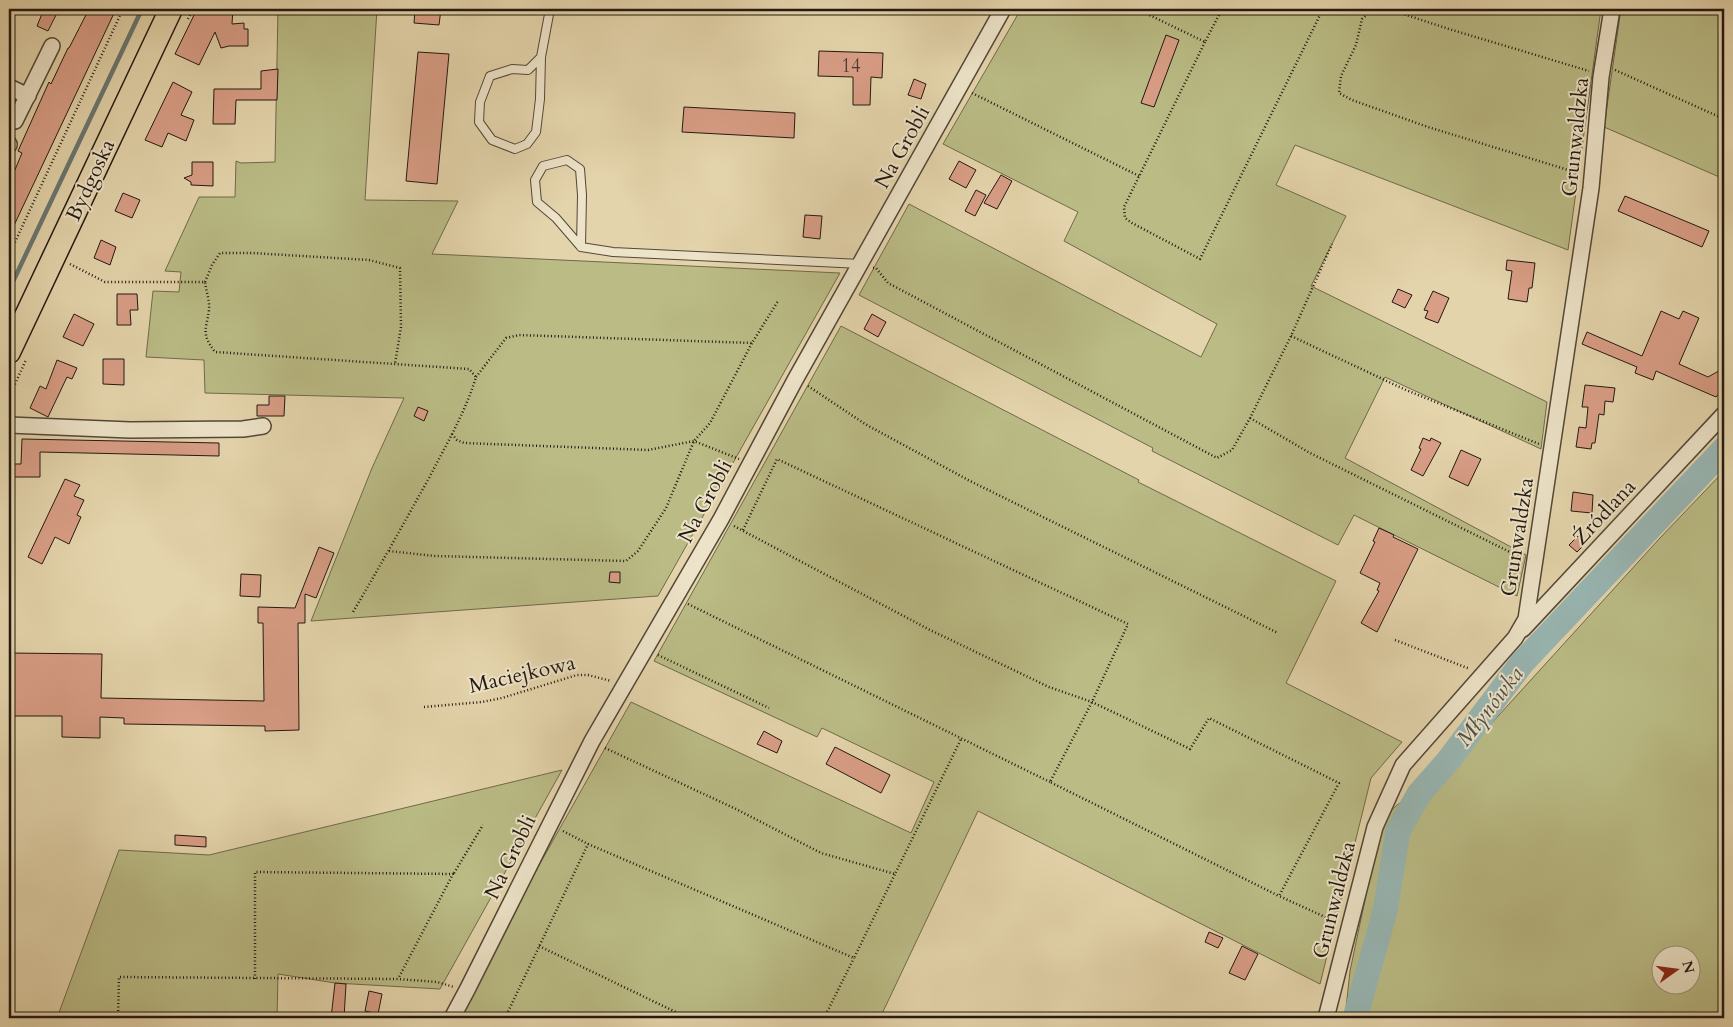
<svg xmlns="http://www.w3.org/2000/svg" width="1733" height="1027" viewBox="0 0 1733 1027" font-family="Cardo,serif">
<rect width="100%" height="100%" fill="#e4d4ab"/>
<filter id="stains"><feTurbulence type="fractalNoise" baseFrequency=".004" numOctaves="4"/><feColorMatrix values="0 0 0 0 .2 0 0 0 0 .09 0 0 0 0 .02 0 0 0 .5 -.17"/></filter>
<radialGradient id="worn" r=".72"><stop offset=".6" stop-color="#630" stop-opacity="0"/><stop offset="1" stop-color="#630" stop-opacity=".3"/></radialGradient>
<g fill="#babb85" stroke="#6e6a4b" fill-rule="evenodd">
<path d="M 278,9 L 377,9 L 365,200 L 458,201 L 432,254 L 840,273 L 658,596 L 311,621 L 372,468 L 404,398 L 205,393 L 204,360 L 146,357 L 153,291 L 179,292 L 181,272 L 165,271 L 199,197 L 235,197 L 236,161 L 241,163 L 275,162 Z"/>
<path d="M 1021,9 L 1601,9 L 1568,250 L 1295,145 L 1276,185 L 1346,216 L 1311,286 L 1547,402 L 1541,449 L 1385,377 L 1345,458 L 1526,555 L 1517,596 L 1354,515 L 1338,545 L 1152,451 L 1153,448 L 859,295 L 909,204 L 1201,357 L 1217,324 L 1064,241 L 1078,212 L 943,144 Z"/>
<path d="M 1621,9 L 1724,9 L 1724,179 L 1604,127 Z"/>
<path d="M 841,326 L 1139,480 L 1138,482 L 1336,581 L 1286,683 L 1402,742 L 1371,778 L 1320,984 L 978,811 L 880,1018 L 453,1018 L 631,702 L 911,833 L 934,782 L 822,728 L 817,737 L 654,661 Z"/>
<path d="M 1724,471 L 1724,1018 L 1345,1018 L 1350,971 L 1374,857 L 1385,816 L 1397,805 L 1449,770 L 1660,538 ZM 1660,954 L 1690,954 L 1690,984 L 1660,984 Z"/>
<path d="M 562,770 L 440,989 L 335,983 L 278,974 L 277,1018 L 57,1018 L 119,850 L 209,855 Z"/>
</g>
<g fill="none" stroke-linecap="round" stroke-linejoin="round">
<path stroke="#697772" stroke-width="4.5" d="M 9,290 L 142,9"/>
<path stroke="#98b6b3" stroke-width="25" d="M 1355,1018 L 1385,911 L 1398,831 L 1419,794 L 1448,761 L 1522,663 L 1724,449"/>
</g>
<g fill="#d99e86" stroke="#231811">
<path d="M 44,9 L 59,9 L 48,31 L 37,26 Z"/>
<path d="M 89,9 L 116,9 L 9,236 L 9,184 L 22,153 L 18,151 L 49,82 L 51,84 L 68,48 L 69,48 Z"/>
<path d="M 197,9 L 233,9 L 232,24 L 244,23 L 244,29 L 248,29 L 248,46 L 229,46 L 221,48 L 215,32 L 199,65 L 175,54 Z"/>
<path d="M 415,9 L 441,9 L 439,25 L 414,23 Z"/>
<path d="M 1166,35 L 1179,40 L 1154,107 L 1141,103 Z"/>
<path d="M 819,51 L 883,53 L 882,78 L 871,77 L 870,105 L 853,105 L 853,77 L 818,76 Z"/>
<path d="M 418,52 L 449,54 L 437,184 L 406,181 Z"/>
<path d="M 278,69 L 277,100 L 236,100 L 235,124 L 213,124 L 214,89 L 261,89 L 261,71 Z"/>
<path d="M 914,79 L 926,84 L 921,99 L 908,95 Z"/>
<path d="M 173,82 L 192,92 L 181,115 L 194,120 L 186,141 L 168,133 L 162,147 L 145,140 Z"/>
<path d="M 684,107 L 795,113 L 794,138 L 682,132 Z"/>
<path d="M 959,161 L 976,170 L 966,188 L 949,179 Z"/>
<path d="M 192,162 L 213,162 L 213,186 L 191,185 L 191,182 L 184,178 L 192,175 Z"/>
<path d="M 1001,175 L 1012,181 L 997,209 L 984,203 Z"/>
<path d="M 976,190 L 986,195 L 975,216 L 965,211 Z"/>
<path d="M 123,193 L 140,200 L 132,218 L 115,211 Z"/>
<path d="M 1625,196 L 1709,231 L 1702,247 L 1618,211 Z"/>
<path d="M 805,215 L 822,216 L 820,239 L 803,237 Z"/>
<path d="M 101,240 L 116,247 L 110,265 L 94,258 Z"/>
<path d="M 1507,260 L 1535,263 L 1532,288 L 1529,288 L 1527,302 L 1508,299 L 1512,271 L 1506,270 Z"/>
<path d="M 1398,289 L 1412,295 L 1405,308 L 1392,302 Z"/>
<path d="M 1433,291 L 1449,298 L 1438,323 L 1425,318 L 1428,311 L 1424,310 Z"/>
<path d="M 117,294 L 137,294 L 138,310 L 130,310 L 131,325 L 117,325 Z"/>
<path d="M 1661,311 L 1679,319 L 1683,311 L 1699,318 L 1679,364 L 1708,377 L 1724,368 L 1724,388 L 1716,397 L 1656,371 L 1653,380 L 1635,373 L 1637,367 L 1582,344 L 1587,332 L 1642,356 Z"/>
<path d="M 74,314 L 94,324 L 83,346 L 63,337 Z"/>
<path d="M 872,314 L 886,322 L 878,337 L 864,329 Z"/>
<path d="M 103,359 L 124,359 L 124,385 L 103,384 Z"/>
<path d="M 57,360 L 77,368 L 72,379 L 67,377 L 48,417 L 30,408 L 40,386 L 46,389 Z"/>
<path d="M 1585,385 L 1615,388 L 1613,402 L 1605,401 L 1604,415 L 1599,414 L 1595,443 L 1592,443 L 1591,449 L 1576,447 L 1579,427 L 1586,428 L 1588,407 L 1582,407 Z"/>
<path d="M 269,396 L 285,396 L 284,416 L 257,416 L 257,405 L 269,405 Z"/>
<path d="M 418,407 L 428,411 L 424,421 L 414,416 Z"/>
<path d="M 1423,438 L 1430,441 L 1431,438 L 1441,443 L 1423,476 L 1411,470 L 1421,449 L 1419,448 Z"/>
<path d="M 22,439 L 219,443 L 219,456 L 40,452 L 40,477 L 9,477 L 9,464 L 21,464 Z"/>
<path d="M 1461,450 L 1481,459 L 1468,486 L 1449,477 Z"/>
<path d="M 65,479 L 80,485 L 74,496 L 84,500 L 77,515 L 81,517 L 69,544 L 55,537 L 42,564 L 28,557 Z"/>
<path d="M 1573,492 L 1593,495 L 1592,513 L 1571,511 Z"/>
<path d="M 1379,528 L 1394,535 L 1393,537 L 1418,549 L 1377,632 L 1361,623 L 1379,591 L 1377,590 L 1380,583 L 1360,573 L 1375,542 L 1373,541 Z"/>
<path d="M 1578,536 L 1586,543 L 1577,552 L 1569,545 Z"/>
<path d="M 319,547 L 334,553 L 316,598 L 305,594 L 305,623 L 298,623 L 299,730 L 265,731 L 265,726 L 124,724 L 124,718 L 100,717 L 100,738 L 62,737 L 62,716 L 9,716 L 9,653 L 102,654 L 101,698 L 264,701 L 263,623 L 258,623 L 258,607 L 295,608 Z"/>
<path d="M 610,572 L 620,572 L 620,583 L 609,582 Z"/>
<path d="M 241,574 L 261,575 L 260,597 L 240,596 Z"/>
<path d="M 764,731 L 782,741 L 777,753 L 757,744 Z"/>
<path d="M 835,747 L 890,775 L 881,793 L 826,764 Z"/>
<path d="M 175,835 L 206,837 L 206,847 L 175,845 Z"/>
<path d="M 1209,932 L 1223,938 L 1218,948 L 1205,942 Z"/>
<path d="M 1242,946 L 1258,954 L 1245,980 L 1229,973 Z"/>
<path d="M 335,983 L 346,984 L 344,1018 L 331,1018 Z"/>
<path d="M 369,991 L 382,994 L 378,1014 L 365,1011 Z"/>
</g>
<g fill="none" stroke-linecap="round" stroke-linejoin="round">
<g stroke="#534738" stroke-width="10">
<g id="lane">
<path d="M 541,57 L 528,70 L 512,69 L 490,76 L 480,102 L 479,122 L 492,140 L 515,149 L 527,144 L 536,132 L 540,99 L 541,57 L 550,9"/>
<path d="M 581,247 L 582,195 L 580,169 L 567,160 L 543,166 L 535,180 L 537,202 L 556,218 L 581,247 L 613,252 L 861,264"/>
</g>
</g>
<g stroke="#534738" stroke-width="18">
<g id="street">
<path d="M 9,87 L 28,96"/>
<path d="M 15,121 L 52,46"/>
<path d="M 9,145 L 9,144"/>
<path d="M 9,425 L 130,430 L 243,429 L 263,426"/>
<path d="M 1523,629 L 1724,414"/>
<path d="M 452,1018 L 467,990 L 592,741 L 721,519 L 795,380 L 1003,9"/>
<path d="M 1326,1018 L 1375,827 L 1403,765 L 1515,638 L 1526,619 L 1591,188 L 1601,77 L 1612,9"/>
</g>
</g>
<g stroke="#231811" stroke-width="25">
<path id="primary" d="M 9,352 L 171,9"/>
</g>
<g stroke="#231811" stroke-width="2.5" stroke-dasharray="1 2.5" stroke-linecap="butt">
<path d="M 1137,9 L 1205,42 L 1222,9"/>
<path d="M 1373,9 L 1362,19 L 1356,45 L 1341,76 L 1339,93 L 1352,100 L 1428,127 L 1578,173"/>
<path d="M 1388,9 L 1449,29 L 1589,71"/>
<path d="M 188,19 L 193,9"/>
<path d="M 1205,42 L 1124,207 L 1125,218 L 1132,223 L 1200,259 L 1323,9"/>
<path d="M 1615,70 L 1724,119"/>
<path d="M 972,93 L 1139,176"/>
<path d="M 9,255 L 123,9"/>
<path d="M 70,264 L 105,282 L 205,282 C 206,291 210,301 209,310 C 206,331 201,333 215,352 L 469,369 L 476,377 C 465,413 446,445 429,478 C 404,523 379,568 353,612"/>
<path d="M 873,268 L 876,268 L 888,283 L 1217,458 L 1232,450 L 1250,418 L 1291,336 L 1332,244"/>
<path d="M 205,282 L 212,265 L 220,253 L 252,253 L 369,260 L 400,268 L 401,327 L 395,364"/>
<path d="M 1291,336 L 1406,390 L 1539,444"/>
<path d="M 476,377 L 506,338 L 519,335 L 752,343 L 778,301"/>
<path d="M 808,386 L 865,424 L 970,481 L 1278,633"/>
<path d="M 9,397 L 26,360"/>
<path d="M 1250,418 L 1310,453 L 1522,558"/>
<path d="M 452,434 L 457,440 L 464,443 L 648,450 L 694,441 L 739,459"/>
<path d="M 734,526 L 930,630 L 1049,687 L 1092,702 L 1190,749 L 1209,718 L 1339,783 L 1279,896 L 1336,922"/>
<path d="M 743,530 L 777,459 L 1128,624 L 1092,702 L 1050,782 L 1279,896"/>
<path d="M 389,551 L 435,556 L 626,561 L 638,551 L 666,508 L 694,441 L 710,423 L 752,343"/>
<path d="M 688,604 L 1050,782"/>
<path d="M 1395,640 L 1470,669"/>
<path d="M 658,655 L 769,708"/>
<path d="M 424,707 L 482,702 L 502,698 L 577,675 L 588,675 L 611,681"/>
<path d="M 605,748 L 736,809 L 821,853 L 895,874 L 961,739"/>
<path d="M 563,831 L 588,844 L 854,958 L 895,874"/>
<path d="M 454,873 L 483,825"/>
<path d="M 539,946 L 688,1018"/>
<path d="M 255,979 L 255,872 L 453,874 L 398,979"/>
<path d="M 118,1018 L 119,977 L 398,979 L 437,982 L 454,987"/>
<path d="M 505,1018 L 588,844"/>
<path d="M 824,1018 L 854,958"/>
</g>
<use href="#lane" stroke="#ede3c8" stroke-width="8"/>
<use href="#street" stroke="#ede3c8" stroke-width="15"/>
<use href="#primary" stroke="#e4d4ab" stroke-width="22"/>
</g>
<g text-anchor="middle" stroke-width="4" stroke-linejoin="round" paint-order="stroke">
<g font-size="19" fill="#503a2e">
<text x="851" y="72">14</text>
</g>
<g font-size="21" fill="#231811" stroke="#ede3c8">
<text transform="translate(1575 137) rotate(-84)" y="7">Grunwaldzka</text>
<text transform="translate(902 147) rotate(-61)" y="7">Na Grobli</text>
<text transform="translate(90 180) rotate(-65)" y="7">Bydgoska</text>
<text transform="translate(705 501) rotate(-62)" y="7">Na Grobli</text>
<text transform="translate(1604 512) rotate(-47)" y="7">Źródlana</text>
<text transform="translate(1517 537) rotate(-81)" y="7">Grunwaldzka</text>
<text transform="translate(522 674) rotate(-13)" y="7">Maciejkowa</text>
<text transform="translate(510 857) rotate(-64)" y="7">Na Grobli</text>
<text transform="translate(1334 900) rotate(-76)" y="7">Grunwaldzka</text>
</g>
<g font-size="22" font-style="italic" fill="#4c4f4a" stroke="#ede3c8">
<text transform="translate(1489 706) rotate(-52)" y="8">Młynówka</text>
</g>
</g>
<rect width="1733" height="1027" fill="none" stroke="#e4d4ab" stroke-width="30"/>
<rect x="10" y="10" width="1713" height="1007" fill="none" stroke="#231811" stroke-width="2.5"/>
<rect x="15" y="15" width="1703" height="997" fill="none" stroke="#231811"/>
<g transform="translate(1676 970) rotate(76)"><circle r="24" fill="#ede3c8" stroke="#9c927f"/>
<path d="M0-4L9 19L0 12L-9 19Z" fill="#8f2418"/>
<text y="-8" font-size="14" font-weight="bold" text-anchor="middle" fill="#231811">N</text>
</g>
<rect width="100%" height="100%" filter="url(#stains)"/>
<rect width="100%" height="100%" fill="url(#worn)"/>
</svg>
